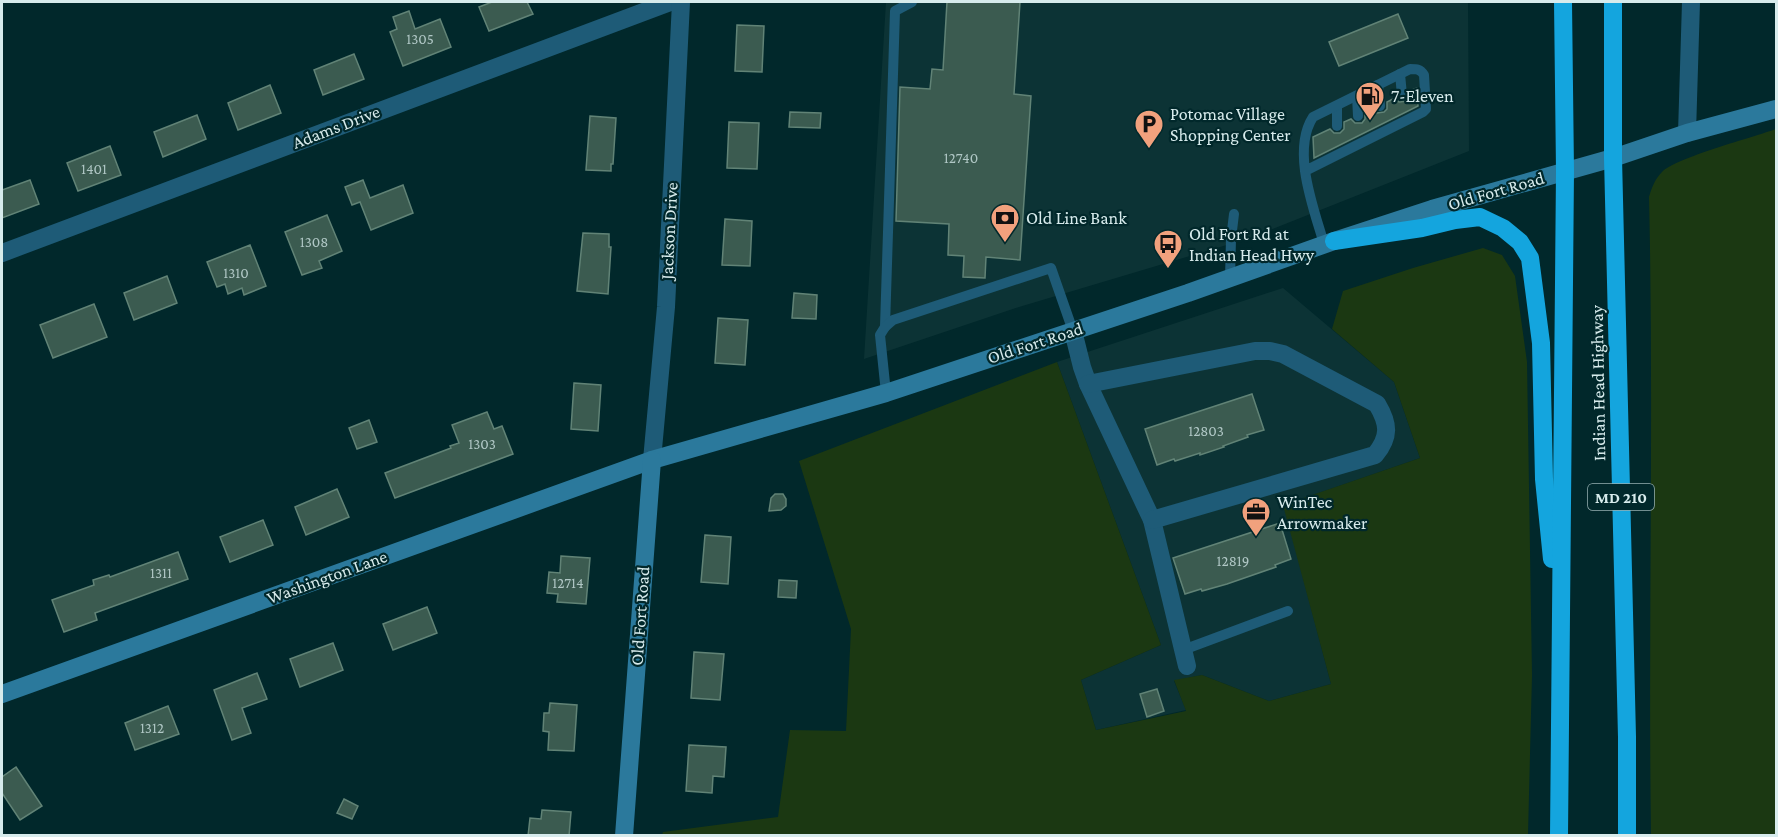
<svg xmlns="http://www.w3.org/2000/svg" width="1778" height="837" viewBox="0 0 1778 837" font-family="'Crimson Pro',serif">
<rect width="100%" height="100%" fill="#01282b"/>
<g fill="#0c3335">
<path d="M 886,2 L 1468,2 L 1469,151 L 1250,238 L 1019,307 L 864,359 Z"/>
<path d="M 1283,288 L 1394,382 L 1420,458 L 1284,505 L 1331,684 L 1269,701 L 1202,675 L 1174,681 L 1186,710 L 1096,730 L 1081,680 L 1161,645 L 1057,362 Z"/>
</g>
<g fill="#1b3812">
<path d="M 1776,129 L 1776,835 L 1651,835 C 1648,623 1654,410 1649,197 C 1652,187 1655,179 1662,172 C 1675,158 1754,137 1776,129 Z"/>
<path d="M 1483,248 L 1502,255 L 1515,276 L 1527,362 L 1532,675 L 1528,835 L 662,835 L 663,832 L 778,817 L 790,730 L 846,731 L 851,629 L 799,461 L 1057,362 L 1161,645 L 1081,680 L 1096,730 L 1186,711 L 1174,680 L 1202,675 L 1269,701 L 1331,684 L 1283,505 L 1420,458 L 1394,382 L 1332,329 L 1343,291 L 1413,268 Z"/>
</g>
<g fill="#3b5b50" stroke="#618376" stroke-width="1.5">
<path d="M 492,2 L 527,2 L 533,14 L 489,31 L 479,7 Z"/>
<path d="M 947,2 L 1020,2 L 1014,94 L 1031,96 L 1020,260 L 986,257 L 985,278 L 963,277 L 964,256 L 948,255 L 949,224 L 896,221 L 900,87 L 930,89 L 932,69 L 943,70 Z"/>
<path d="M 409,11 L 415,29 L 440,19 L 451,47 L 403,66 L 390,32 L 397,29 L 393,17 Z"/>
<path d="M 1398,14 L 1408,38 L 1339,66 L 1329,42 Z"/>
<path d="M 737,25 L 764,26 L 762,72 L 735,71 Z"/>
<path d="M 354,54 L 364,79 L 323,95 L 314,70 Z"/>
<path d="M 270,85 L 281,113 L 238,130 L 228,103 Z"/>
<path d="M 1417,88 L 1418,106 L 1314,158 L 1313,137 L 1330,129 L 1334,133 L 1340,133 L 1344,129 L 1344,122 L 1351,119 L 1355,123 L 1362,123 L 1365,119 L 1365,112 L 1373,109 L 1377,113 L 1384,112 L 1387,109 L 1387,102 L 1395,98 L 1399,102 L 1406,101 L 1409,98 L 1409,91 Z"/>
<path d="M 790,112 L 821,113 L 820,128 L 789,127 Z"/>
<path d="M 197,115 L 206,139 L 163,157 L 154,132 Z"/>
<path d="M 590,116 L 616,118 L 613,164 L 611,164 L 611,171 L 586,170 Z"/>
<path d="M 729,122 L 759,123 L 757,169 L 727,168 Z"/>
<path d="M 110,146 L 121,175 L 78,191 L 67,163 Z"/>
<path d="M 30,180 L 39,204 L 2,218 L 2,190 Z"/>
<path d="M 363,180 L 370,198 L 403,185 L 413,213 L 371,230 L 360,202 L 352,205 L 345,187 Z"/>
<path d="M 327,215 L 342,251 L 319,261 L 322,268 L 302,275 L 285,232 Z"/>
<path d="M 725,219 L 752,221 L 750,266 L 722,265 Z"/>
<path d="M 583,233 L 609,234 L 609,247 L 611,247 L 608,294 L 577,291 Z"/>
<path d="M 250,245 L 266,286 L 244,295 L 242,288 L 228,294 L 225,284 L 217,287 L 207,262 Z"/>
<path d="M 167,276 L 177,303 L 134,320 L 124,293 Z"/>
<path d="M 794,293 L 817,295 L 816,319 L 792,318 Z"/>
<path d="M 94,304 L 107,337 L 53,358 L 40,325 Z"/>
<path d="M 718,318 L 748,320 L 745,365 L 715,363 Z"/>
<path d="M 574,383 L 601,385 L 598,431 L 571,429 Z"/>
<path d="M 1252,394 L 1264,430 L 1247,435 L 1248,437 L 1223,446 L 1224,447 L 1200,455 L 1200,453 L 1175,461 L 1174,459 L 1157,465 L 1145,429 Z"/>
<path d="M 487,412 L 494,429 L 502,426 L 513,454 L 395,498 L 385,473 L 451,448 L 450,446 L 459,443 L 452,425 Z"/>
<path d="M 369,420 L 377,442 L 357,449 L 349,428 Z"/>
<path d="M 337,489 L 349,517 L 306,535 L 295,507 Z"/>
<path d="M 775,494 L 783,494 L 786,499 L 786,506 L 781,510 L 769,511 L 771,498 Z"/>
<path d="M 263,520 L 273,545 L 230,562 L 220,537 Z"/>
<path d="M 1280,523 L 1291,559 L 1275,565 L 1276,567 L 1227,584 L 1202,591 L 1201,589 L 1185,594 L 1173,558 Z"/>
<path d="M 705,535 L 731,537 L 728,584 L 701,582 Z"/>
<path d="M 178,552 L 188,579 L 95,613 L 97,620 L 64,632 L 52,600 L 94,585 L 93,580 L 109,575 L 110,577 Z"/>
<path d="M 561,556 L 590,558 L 586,604 L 557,602 L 558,594 L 547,593 L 549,572 L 560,573 Z"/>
<path d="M 779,580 L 797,581 L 796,598 L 778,597 Z"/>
<path d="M 427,607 L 437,633 L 393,650 L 383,624 Z"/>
<path d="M 333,643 L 343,670 L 300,687 L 290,659 Z"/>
<path d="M 694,652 L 724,654 L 720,700 L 691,698 Z"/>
<path d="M 257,673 L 267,699 L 242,708 L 251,733 L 232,740 L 214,690 Z"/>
<path d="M 1157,689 L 1164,711 L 1147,717 L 1140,694 Z"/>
<path d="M 550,703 L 577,705 L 574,751 L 548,750 L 549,732 L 543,731 L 544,713 L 549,713 Z"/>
<path d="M 168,706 L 179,734 L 135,750 L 125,723 Z"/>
<path d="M 689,745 L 726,747 L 724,777 L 713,776 L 712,793 L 686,791 Z"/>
<path d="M 16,767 L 42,806 L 20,820 L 2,793 L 2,777 Z"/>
<path d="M 344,799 L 358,806 L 352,819 L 337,813 Z"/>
<path d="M 542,810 L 571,812 L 569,836 L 528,836 L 530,818 L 541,819 Z"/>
</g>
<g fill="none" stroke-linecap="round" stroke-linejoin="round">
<g stroke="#1e5b77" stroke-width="10">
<path d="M 1400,74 L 1402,95"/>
<path d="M 1378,85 L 1380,106"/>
<path d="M 1357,96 L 1358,116"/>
<path d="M 1337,106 L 1337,126"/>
<path d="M 1305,171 L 1423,112 L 1426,109 L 1424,75 C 1420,69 1417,69 1410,69 L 1313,117 C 1291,151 1314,209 1324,244"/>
<path d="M 1230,278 L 1231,239 L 1234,214"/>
<path d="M 885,327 L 895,11 L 912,2"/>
<path d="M 886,393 L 880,335 L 885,327 L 893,320 L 1051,268 L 1073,331"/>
<path d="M 1183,650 L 1288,611"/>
</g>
<g stroke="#1e5b77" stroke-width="18">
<path d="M 1687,133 L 1691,2"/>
<path d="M 2,253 L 670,2"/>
<path d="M 1073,331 L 1082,367 L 1088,384 L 1152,520 L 1187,666"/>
<path d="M 1088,384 L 1255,351 L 1270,351 L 1283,354 L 1377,404 C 1389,424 1390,437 1375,455 L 1152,520"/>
<path d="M 652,460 L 666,307 L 681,2"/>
</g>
<g stroke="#2b799c" stroke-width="18">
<path d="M 2,694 L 652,460 L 886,393 L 1188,293 L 1334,241 L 1432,209 L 1613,158 L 1687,133 L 1776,109"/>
<path d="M 624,836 L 652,460"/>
</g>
<g stroke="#14a5de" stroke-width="18">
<path d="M 1613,2 L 1613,158 L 1627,737 L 1627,836"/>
<path d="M 1334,241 L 1422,228 L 1455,220 L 1480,217 L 1503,228 L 1520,242 L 1530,258 L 1541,343 L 1544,479 L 1552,559"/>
<path d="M 1559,836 L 1565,171 L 1563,2"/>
</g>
</g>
<defs>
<g id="fuel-pin" transform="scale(1.5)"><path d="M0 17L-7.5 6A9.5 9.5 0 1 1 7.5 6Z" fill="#f1a17d" stroke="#01282b"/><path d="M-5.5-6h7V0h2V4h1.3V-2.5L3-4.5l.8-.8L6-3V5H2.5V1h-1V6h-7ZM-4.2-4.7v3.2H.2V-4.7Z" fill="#111"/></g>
<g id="parking-pin" transform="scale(1.5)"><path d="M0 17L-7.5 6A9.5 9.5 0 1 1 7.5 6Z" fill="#f1a17d" stroke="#01282b"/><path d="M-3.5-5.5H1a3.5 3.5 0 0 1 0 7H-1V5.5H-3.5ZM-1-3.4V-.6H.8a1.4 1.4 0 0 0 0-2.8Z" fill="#111"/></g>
<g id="bank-pin" transform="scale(1.5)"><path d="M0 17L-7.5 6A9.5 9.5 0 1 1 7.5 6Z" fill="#f1a17d" stroke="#01282b"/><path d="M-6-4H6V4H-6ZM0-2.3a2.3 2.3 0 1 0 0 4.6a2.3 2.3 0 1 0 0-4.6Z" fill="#111"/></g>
<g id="bus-pin" transform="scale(1.5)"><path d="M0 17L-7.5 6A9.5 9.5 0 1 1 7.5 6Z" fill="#f1a17d" stroke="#01282b"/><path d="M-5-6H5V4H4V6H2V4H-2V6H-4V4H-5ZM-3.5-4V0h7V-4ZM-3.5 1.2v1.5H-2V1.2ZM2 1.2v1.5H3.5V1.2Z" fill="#111"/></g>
<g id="office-pin" transform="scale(1.5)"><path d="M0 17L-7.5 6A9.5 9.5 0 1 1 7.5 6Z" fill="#f1a17d" stroke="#01282b"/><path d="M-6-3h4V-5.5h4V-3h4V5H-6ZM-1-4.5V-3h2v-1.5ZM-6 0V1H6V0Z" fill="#111"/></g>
</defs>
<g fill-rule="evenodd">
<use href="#fuel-pin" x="1370" y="96"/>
<use href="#parking-pin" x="1149" y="124"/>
<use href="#bank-pin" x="1005" y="218"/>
<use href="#bus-pin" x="1168" y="244"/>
<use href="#office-pin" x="1256" y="512"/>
</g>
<g text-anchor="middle" stroke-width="4.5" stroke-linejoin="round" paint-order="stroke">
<g font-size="15" fill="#b0c7c5">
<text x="420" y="44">1305</text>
<text x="961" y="163">12740</text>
<text x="94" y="174">1401</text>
<text x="314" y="247">1308</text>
<text x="236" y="278">1310</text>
<text x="1206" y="436">12803</text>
<text x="482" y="449">1303</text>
<text x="1233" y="566">12819</text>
<text x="161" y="578">1311</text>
<text x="568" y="588">12714</text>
<text x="152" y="733">1312</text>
</g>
<rect fill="#01282b" stroke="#97b0b2" stroke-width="1.5" x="1588" y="484" width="66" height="26" rx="4.5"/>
<g font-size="16" font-weight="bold" fill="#d7ebec">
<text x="1621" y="503">MD 210</text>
</g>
<g font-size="18" fill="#d7ebec" stroke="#01282b" text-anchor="start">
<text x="1391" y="102">7-Eleven</text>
<text x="1170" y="120">Potomac Village<tspan x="1170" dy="21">Shopping Center</tspan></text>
<text x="1026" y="224">Old Line Bank</text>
<text x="1189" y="240">Old Fort Rd at<tspan x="1189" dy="21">Indian Head Hwy</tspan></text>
<text x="1277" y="508">WinTec<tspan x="1277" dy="21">Arrowmaker</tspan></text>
</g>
<g font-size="18" fill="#d7ebec" stroke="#01282b">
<text transform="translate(336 127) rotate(-21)" y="6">Adams Drive</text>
<text transform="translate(1496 191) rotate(-16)" y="6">Old Fort Road</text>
<text transform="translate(669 231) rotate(-87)" y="6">Jackson Drive</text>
<text transform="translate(1035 343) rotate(-18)" y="6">Old Fort Road</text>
<text transform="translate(1598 383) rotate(-91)" y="6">Indian Head Highway</text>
<text transform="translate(327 577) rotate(-20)" y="6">Washington Lane</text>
<text transform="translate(640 616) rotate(-86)" y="6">Old Fort Road</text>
</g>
</g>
<rect width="1778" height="837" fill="none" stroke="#d7ebec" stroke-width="6"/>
</svg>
